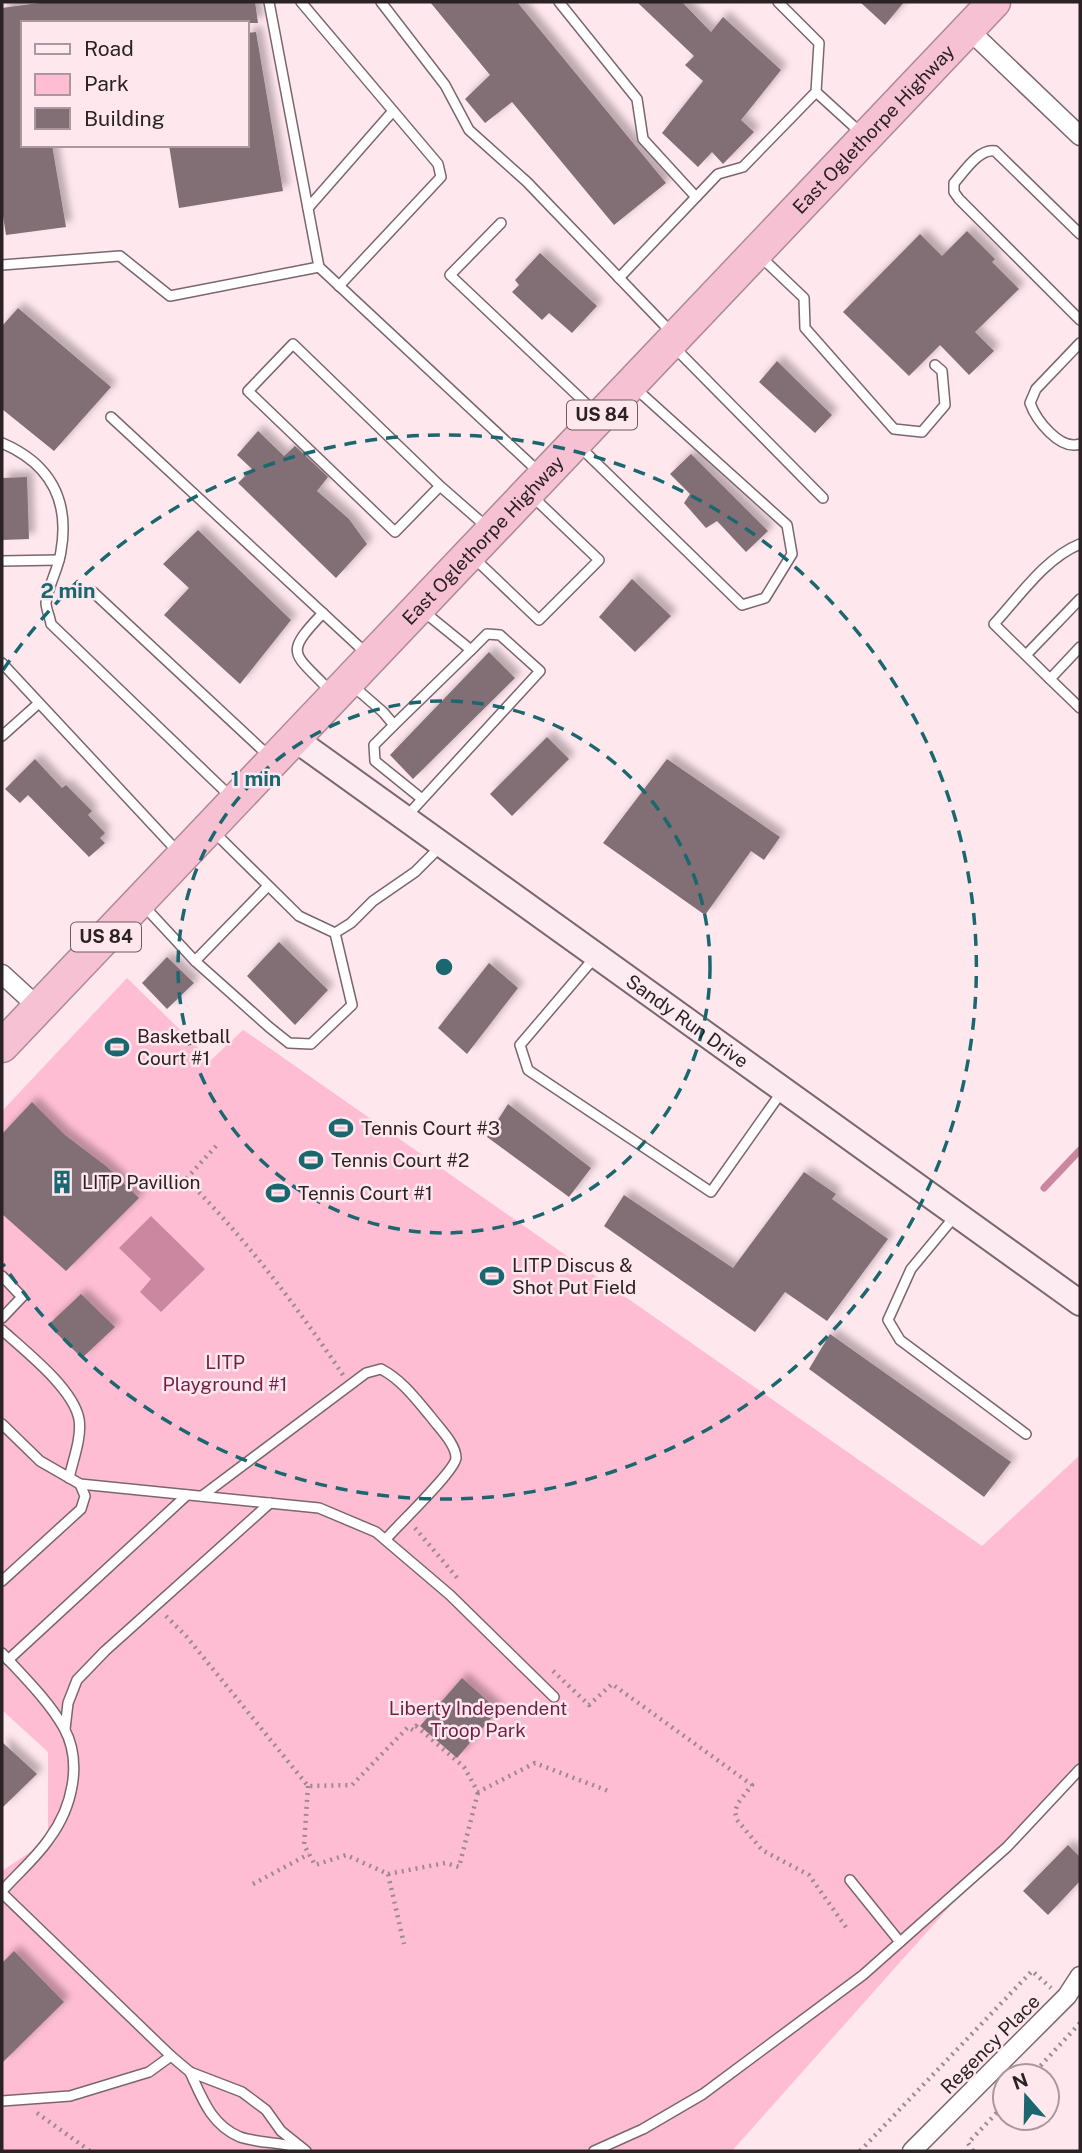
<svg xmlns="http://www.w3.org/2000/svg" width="1082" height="2153" viewBox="0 0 1082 2153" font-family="'Public Sans',sans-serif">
<defs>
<filter id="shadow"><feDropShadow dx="6" dy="-6" stdDeviation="3.5" flood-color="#0004"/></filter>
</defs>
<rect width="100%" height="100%" fill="#ffe7ee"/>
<path fill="#ffbdd4" d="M 127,978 L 211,1060 L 243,1030 L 245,1031 L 982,1546 L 1080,1455 L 1080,1760 L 732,2151 L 2,2151 L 2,1871 L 48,1840 L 48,1752 L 2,1710 L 2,1111 Z"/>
<path fill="#cc87a0" d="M 151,1216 L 205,1269 L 161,1312 L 140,1292 L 151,1279 L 119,1248 Z"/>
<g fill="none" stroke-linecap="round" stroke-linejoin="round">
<path stroke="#cc87a0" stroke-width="7" d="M 1044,1188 L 1080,1150"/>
</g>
<g fill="#826e75" filter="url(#shadow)">
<path d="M 46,2 L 255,2 L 258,23 L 23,23 L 23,145 L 52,145 L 66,227 L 6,235 L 2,209 L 2,8 Z"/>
<path d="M 430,2 L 517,2 L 666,183 L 614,225 L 512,102 L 485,123 L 465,99 L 490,75 Z"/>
<path d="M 637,2 L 682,2 L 711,32 L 723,17 L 781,70 L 741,120 L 754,132 L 723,164 L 712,152 L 698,167 L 662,133 L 703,81 L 685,65 L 694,56 Z"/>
<path d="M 860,2 L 904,2 L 885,25 Z"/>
<path d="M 256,32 L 283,191 L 179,208 L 169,145 L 247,145 L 247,33 Z"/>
<path d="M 967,231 L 995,259 L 992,262 L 1019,289 L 975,332 L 994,351 L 969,375 L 940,345 L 909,376 L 843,312 L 920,234 L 942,256 Z"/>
<path d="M 540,253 L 597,306 L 572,333 L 549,313 L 542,320 L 512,292 L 519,285 L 515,280 Z"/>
<path d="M 18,308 L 111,387 L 54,451 L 2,409 L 2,326 Z"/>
<path d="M 777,361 L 832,415 L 815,433 L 759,382 Z"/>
<path d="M 258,431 L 284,456 L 295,446 L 328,477 L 317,491 L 349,519 L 367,544 L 336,578 L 238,483 L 252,469 L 237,455 Z"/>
<path d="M 691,454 L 768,531 L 746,552 L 717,521 L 706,528 L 684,503 L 690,494 L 670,474 Z"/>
<path d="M 27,477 L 29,539 L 2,540 L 2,478 Z"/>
<path d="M 198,530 L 291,620 L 240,684 L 164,615 L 189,588 L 163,564 Z"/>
<path d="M 632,579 L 671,616 L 635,652 L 599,617 Z"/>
<path d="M 489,652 L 515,678 L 413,779 L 390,755 Z"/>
<path d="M 547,737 L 569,759 L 512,816 L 490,794 Z"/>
<path d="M 35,759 L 62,788 L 66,785 L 92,811 L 88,815 L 105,833 L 100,838 L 105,843 L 89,857 L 28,795 L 20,803 L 5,789 Z"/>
<path d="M 667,759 L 780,837 L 764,860 L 751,851 L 705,915 L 603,843 Z"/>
<path d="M 279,942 L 328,990 L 295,1025 L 247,976 Z"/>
<path d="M 167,957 L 194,983 L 167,1009 L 142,983 Z"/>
<path d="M 489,963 L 518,988 L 467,1054 L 438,1028 Z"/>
<path d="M 32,1102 L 65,1135 L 106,1166 L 139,1198 L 66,1271 L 2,1214 L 2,1134 Z"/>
<path d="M 508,1104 L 591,1168 L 569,1197 L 487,1137 Z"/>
<path d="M 804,1172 L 836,1194 L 832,1199 L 888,1239 L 827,1321 L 785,1292 L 755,1332 L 604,1226 L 624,1195 L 733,1268 Z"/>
<path d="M 81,1294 L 115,1327 L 82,1358 L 48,1325 Z"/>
<path d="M 830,1334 L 1011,1462 L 984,1497 L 809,1369 Z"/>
<path d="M 462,1678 L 498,1710 L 457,1758 L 420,1726 Z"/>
<path d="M 2,1742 L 37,1774 L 2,1808 Z"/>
<path d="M 1068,1845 L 1080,1857 L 1080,1881 L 1048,1915 L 1023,1891 Z"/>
<path d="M 14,1951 L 64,2002 L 2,2063 L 2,1963 Z"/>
</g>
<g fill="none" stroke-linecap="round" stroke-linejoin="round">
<g stroke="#7b666d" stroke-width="12">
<g id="lane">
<path d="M 269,2 L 319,267"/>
<path d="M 301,2 L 438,164 L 441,177 L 339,286"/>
<path d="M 381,2 L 445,85 L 469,130 L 527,182 L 672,333"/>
<path d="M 559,2 L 637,99 L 643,139 L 696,197"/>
<path d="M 816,92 L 861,133"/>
<path d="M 308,208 L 393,111"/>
<path d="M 501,223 L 450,275 L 597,414"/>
<path d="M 1080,234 L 995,151 C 979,148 964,172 954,183 L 954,192 L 959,199 L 1080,320"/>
<path d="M 760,256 L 804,298 L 805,328 L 894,429 L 922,432 L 945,405 L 942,371 L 935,365"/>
<path d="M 2,265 L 120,256 L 170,296 L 319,267 L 540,473"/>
<path d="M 619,278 L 718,174 L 743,167 L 816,92 L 819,43 L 778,2"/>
<path d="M 1080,343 L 1036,389 L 1030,403 C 1036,420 1060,451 1080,444"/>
<path d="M 674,347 L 823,498"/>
<path d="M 111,417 L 367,654"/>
<path d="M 2,443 C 49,463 70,499 61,551 C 59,568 48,585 46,603 C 46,609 50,617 51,624 L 230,796"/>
<path d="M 579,446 L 742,605 L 765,598 L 792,554 L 787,525 L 634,387"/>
<path d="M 440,486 L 395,532 L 248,391 L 293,344 L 440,486 L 488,528"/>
<path d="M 474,558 L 539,620 L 599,560 L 531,495"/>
<path d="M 2,561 L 59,560"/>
<path d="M 93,592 L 270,757"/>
<path d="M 323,613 C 282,656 294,652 331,692"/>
<path d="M 1080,647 L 1050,679 L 1080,708"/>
<path d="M 1026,655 L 1080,599"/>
<path d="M 2,663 L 178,852"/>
<path d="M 1050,679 L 994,624 C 1019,597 1045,558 1080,544"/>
<path d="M 352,685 L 383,712 L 394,725 L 374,745 L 375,761 L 422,799"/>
<path d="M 394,725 L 471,650"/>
<path d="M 2,736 L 39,703"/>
<path d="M 406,817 L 540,671 L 500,635 L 487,634 L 471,650 L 423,611"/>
<path d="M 213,831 L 299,916 L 335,933 L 351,923 L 373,901 L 415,872 L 440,847"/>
<path d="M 143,905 L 195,961 L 269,1027 L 289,1043 L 311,1044 L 352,1005 L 335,933"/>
<path d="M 595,957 L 520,1045 L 528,1070 L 711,1192 L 783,1090"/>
<path d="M 195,961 L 268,886"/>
<path d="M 955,1216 L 911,1269 L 888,1320 L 900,1340 L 1026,1434"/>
<path d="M 2,1276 L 22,1297 L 2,1318"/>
<path d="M 2,1330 C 25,1351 73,1388 79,1419 C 82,1437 73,1460 69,1478"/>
<path d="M 2,1424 L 40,1461 L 80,1484 L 319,1508 L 376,1532 L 450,1595 L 554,1697"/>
<path d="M 202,1496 L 366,1373 L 381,1369 C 402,1380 416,1399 431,1417 C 439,1428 456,1444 456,1458 C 455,1471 398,1525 386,1539"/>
<path d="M 2,1581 L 81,1509 L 85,1496 L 80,1484"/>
<path d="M 2,1653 C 23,1676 48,1700 64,1728 C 83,1763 72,1808 49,1839 C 36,1858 17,1874 2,1891"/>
<path d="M 8,1660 L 187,1495"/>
<path d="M 65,1729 L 68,1703 L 77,1680 L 105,1651 L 270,1503"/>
<path d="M 850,1880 L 900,1942"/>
<path d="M 2,1893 L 171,2056 L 190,2072 L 242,2092 L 266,2110 L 281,2131 L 306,2151"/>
<path d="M 190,2072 C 202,2098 211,2125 240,2137 C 258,2143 278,2142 296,2147"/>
<path d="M 2,2101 L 70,2096 L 149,2072 L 171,2056"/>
<path d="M 594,2151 L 643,2129 L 703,2094 L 863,1975 L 1007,1847 L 1080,1769"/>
</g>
</g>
<g stroke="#7b666d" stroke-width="21">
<g id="street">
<path d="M 968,29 L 1080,136"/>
<path d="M 2,974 L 38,1007"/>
<path d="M 912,2151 L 1067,1996 L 1080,1976"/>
</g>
</g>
<g stroke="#7b666d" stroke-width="28">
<g id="secondary">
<path id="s1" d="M 295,739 L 1080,1303"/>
</g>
</g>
<g stroke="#ae8996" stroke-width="35">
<g id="highway">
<path id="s2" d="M 2,1046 L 994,2"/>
</g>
</g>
<g stroke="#9b8a8f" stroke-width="4.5" stroke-dasharray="2 5" stroke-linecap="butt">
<path d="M 216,1146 L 186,1179 C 246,1239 296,1305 343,1375"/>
<path d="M 415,1528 L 459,1580"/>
<path d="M 166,1616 L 186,1636 L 308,1786 L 352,1785 L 408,1727 L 413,1730 L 416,1726 L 464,1767 L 478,1792 L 535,1763 L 611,1792"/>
<path d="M 553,1671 L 589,1705 L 612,1684 L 752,1785 L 738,1803 L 735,1812 L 737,1820 L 762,1850 L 809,1875 L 848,1930"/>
<path d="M 308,1786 L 304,1845 L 315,1865 L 346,1855 L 388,1874 L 404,1944"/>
<path d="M 388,1874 L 445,1863 L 459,1867 L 478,1792"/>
<path d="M 253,1884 L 309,1854"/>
<path d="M 1031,2076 L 1080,2023"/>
<path d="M 37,2113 L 90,2151"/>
<path d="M 860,2151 L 1032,1971 L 1051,1988"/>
<path d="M 973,2151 L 968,2143 L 1005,2104"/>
</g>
<use href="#lane" stroke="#fff" stroke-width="9"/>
<use href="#street" stroke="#fff" stroke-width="18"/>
<use href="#secondary" stroke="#fcecf2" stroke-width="24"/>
<use href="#highway" stroke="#f5c1d3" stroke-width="32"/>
</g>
<g fill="none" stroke="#1b676f" stroke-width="3.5" stroke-dasharray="12 9">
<circle cx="444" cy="967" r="266"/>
<path d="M3 670A532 532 0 1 1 3 1264"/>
</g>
<defs>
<g id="stadium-bare" transform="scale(1.89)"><path d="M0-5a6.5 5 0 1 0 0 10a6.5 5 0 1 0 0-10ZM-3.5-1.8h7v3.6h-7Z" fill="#1b676f" stroke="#ffe7ee" stroke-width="2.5" paint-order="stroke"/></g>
<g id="building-bare" transform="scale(1.89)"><path d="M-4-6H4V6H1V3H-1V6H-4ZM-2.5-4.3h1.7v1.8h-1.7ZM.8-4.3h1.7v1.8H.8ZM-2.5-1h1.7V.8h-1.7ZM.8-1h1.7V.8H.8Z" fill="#1b676f" stroke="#ffe7ee" stroke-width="2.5" paint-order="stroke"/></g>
</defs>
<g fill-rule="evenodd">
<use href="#stadium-bare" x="117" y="1047"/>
<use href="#stadium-bare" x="341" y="1128"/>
<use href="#stadium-bare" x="311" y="1160"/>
<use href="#building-bare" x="62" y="1182"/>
<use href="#stadium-bare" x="278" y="1193"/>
<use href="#stadium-bare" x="492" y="1276"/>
</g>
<g text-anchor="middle" stroke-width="5" stroke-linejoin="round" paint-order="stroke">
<g fill="#ffe7ee" stroke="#6b5d61" stroke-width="2">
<rect x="567" y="400.5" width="70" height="29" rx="5"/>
<rect x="71" y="922.5" width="70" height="29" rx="5"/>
</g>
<g font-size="18" font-weight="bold" fill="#2b2225">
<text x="602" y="421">US 84</text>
<text x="106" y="943">US 84</text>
</g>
<g font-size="19" fill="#2b2225" stroke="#ffe7ee">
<text dy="7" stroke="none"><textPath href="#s2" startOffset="1265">East Oglethorpe Highway</textPath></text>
<text dy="7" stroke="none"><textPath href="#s2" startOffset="698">East Oglethorpe Highway</textPath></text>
<text dy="7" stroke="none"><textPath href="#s1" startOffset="483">Sandy Run Drive</textPath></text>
<text transform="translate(990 2044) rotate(-45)" y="7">Regency Place</text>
</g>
<g font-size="19" fill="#2b2225" stroke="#ffe7ee" text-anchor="start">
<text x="137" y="1043">Basketball<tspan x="137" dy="22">Court #1</tspan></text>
<text x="361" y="1135">Tennis Court #3</text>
<text x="331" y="1167">Tennis Court #2</text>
<text x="82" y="1189">LITP Pavillion</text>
<text x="298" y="1200">Tennis Court #1</text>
<text x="512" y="1272">LITP Discus &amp;<tspan x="512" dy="22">Shot Put Field</tspan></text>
</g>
<g font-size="19" fill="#701f45" stroke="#ffe7ee">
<text x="225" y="1369">LITP<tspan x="225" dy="22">Playground #1</tspan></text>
<text x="478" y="1715">Liberty Independent<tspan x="478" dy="22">Troop Park</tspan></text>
</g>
</g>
<circle cx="444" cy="967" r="10" fill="#1b676f" stroke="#ffe7ee" stroke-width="3.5"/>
<g font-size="21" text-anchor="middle" font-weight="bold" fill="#1b676f" stroke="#ffe7ee" stroke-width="5" stroke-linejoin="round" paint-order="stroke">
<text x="68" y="598">2 min</text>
<text x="256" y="786">1 min</text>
</g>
<rect width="1082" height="2153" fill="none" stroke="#2b2225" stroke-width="7"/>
<rect x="21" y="21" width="228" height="126" fill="#ffe7ee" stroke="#aa989e" stroke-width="2"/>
<rect x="35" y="44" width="35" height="10" fill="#fcecf2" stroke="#aa989e" stroke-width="2"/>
<text x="84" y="56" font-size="21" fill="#2b2225">Road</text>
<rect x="35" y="74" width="35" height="21" fill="#ffbdd4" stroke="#aa989e" stroke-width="2"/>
<text x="84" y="91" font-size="21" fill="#2b2225">Park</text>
<rect x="35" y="108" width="35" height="21" fill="#826e75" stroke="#aa989e" stroke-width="2"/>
<text x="84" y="126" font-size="21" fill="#2b2225">Building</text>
<g transform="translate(1026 2097) rotate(340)"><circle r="33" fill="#ffe7ee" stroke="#aa989e" stroke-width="2"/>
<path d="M0-5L12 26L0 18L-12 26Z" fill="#1b676f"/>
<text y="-10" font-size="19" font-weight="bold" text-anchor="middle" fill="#2b2225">N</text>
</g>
</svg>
